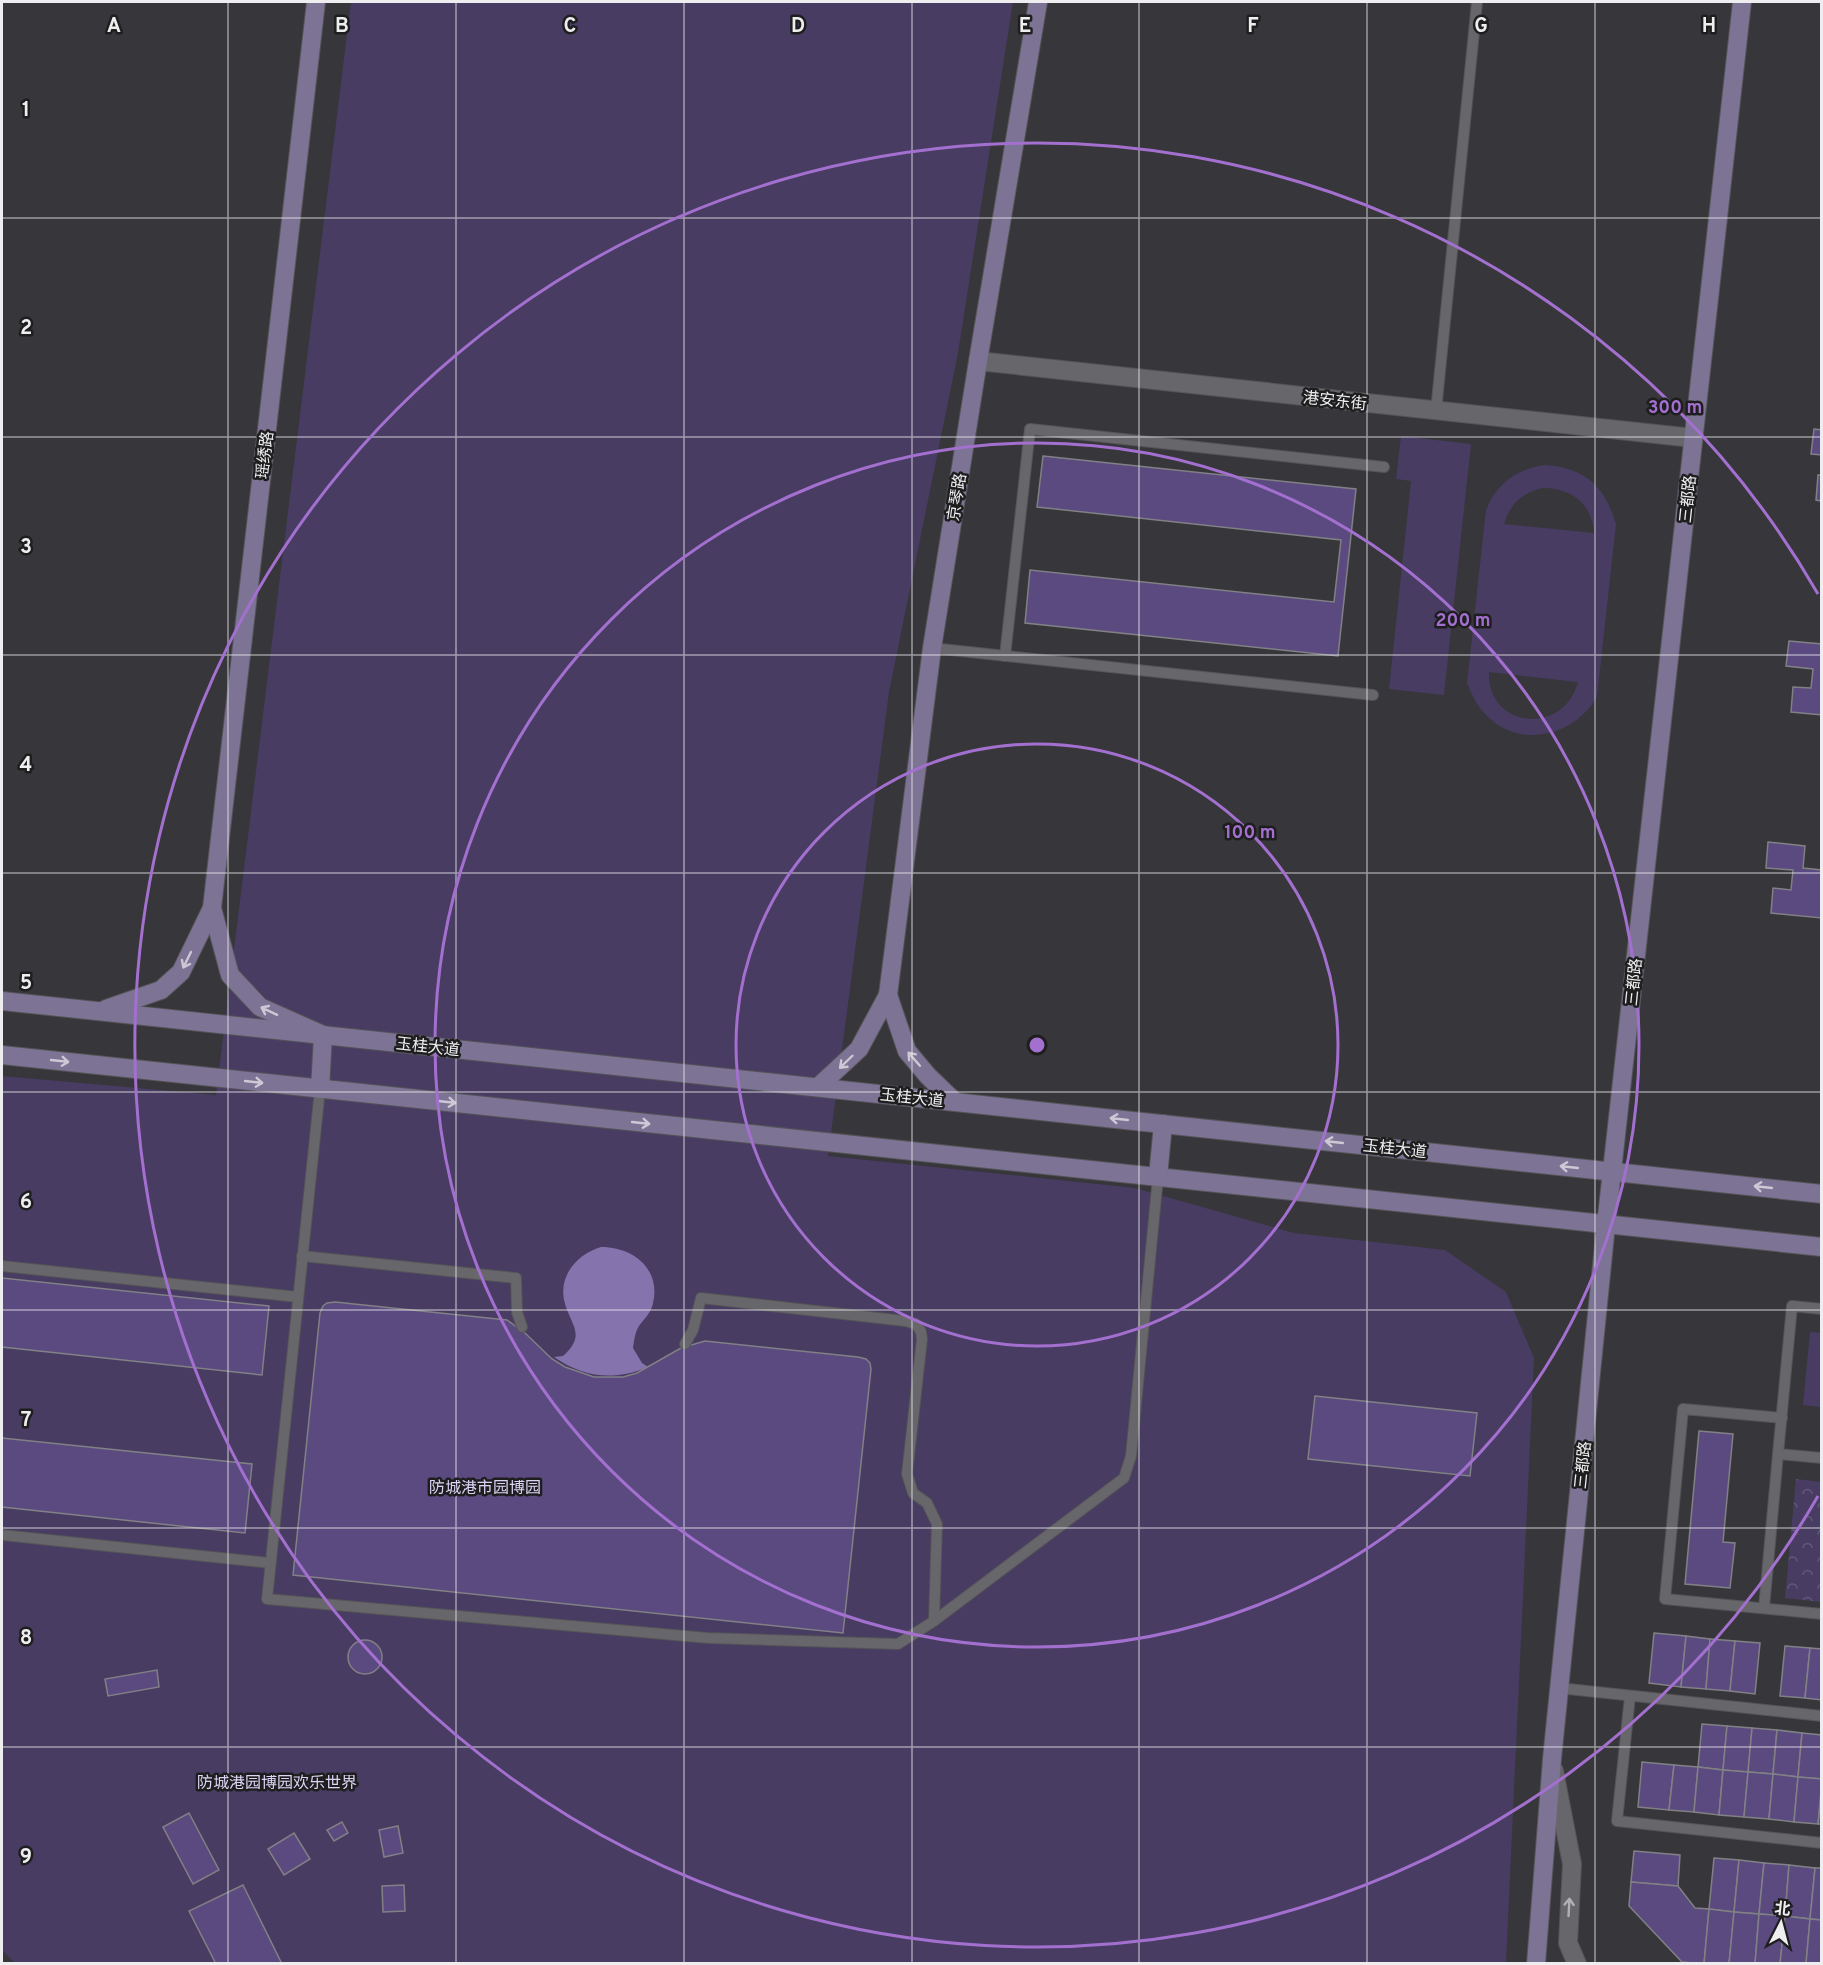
<svg xmlns="http://www.w3.org/2000/svg" width="1823" height="1965" viewBox="0 0 1823 1965" font-family="Overpass,'Noto Sans SC',sans-serif">
<defs>
<pattern id="forest-crowns" width="20" height="18" patternUnits="userSpaceOnUse" patternTransform="scale(1.5)"><rect width="20" height="18" fill="#483c62"/><path d="M2 6a3 3 0 1 1 6 0M12 15a3 3 0 1 1 6 0" fill="none" stroke="#635879"/></pattern>
</defs>
<rect width="100%" height="100%" fill="#37363a"/>
<path fill="url(#forest-crowns)" d="M 1796,1479 L 1821,1482 L 1821,1602 L 1785,1598 Z"/>
<g fill="#483c62" fill-rule="evenodd">
<path d="M 351,2 L 1013,2 L 958,353 L 889,692 L 828,1156 L 1135,1188 L 1294,1233 L 1445,1250 L 1506,1292 L 1534,1358 L 1506,1963 L 15,1963 L 2,1950 L 2,1076 L 216,1095 Z"/>
<path d="M 1401,436 L 1471,444 L 1444,695 L 1389,689 L 1411,481 L 1396,479 Z"/>
<path d="M 1544,465 C 1584,467 1605,486 1616,524 L 1597,697 C 1574,736 1520,750 1486,715 C 1477,706 1472,695 1467,683 L 1486,510 C 1497,483 1516,470 1544,465 ZM 1542,488 C 1571,488 1592,503 1594,533 L 1504,524 C 1510,504 1522,493 1542,488 ZM 1489,672 L 1577,682 L 1578,682 C 1563,737 1487,728 1489,672 Z"/>
<path d="M 1810,1332 L 1821,1333 L 1821,1407 L 1803,1405 Z"/>
</g>
<path fill="#8473ac" d="M 601,1247 C 635,1247 663,1271 652,1307 C 649,1315 644,1319 639,1326 C 635,1332 634,1341 633,1348 L 642,1363 L 648,1367 C 615,1381 584,1378 554,1357 L 563,1356 C 588,1334 569,1324 564,1300 C 559,1274 578,1254 601,1247 Z"/>
<g fill="#5b4a80" stroke="#818085" stroke-width="1.5">
<path d="M 1814,429 L 1822,430 L 1822,455 L 1811,454 Z"/>
<path d="M 1043,456 L 1356,489 L 1338,656 L 1025,623 L 1030,570 L 1334,602 L 1341,540 L 1037,507 Z"/>
<path d="M 1818,475 L 1822,475 L 1822,501 L 1816,500 Z"/>
<path d="M 1789,641 L 1822,644 L 1822,715 L 1791,712 L 1793,687 L 1811,688 L 1813,669 L 1786,666 Z"/>
<path d="M 1768,842 L 1805,846 L 1803,868 L 1822,870 L 1822,918 L 1771,913 L 1773,888 L 1791,890 L 1793,870 L 1766,868 Z"/>
<path d="M 2,1278 L 269,1306 L 262,1375 L 2,1347 Z"/>
<path d="M 335,1302 L 507,1320 L 525,1333 L 552,1359 L 565,1367 L 594,1377 L 623,1377 L 637,1373 L 681,1348 L 705,1341 L 858,1357 L 866,1359 L 870,1363 L 871,1369 L 843,1633 L 293,1575 L 320,1313 L 323,1306 L 327,1303 Z"/>
<path d="M 1315,1396 L 1477,1413 L 1470,1476 L 1308,1459 Z"/>
<path d="M 1699,1431 L 1733,1434 L 1723,1542 L 1735,1543 L 1730,1588 L 1685,1584 Z"/>
<path d="M 2,1438 L 252,1464 L 245,1533 L 2,1507 Z"/>
<path d="M 1654,1633 L 1686,1636 L 1681,1687 L 1649,1683 Z"/>
<path d="M 1686,1636 L 1710,1639 L 1706,1689 L 1681,1687 Z"/>
<path d="M 1710,1639 L 1735,1641 L 1730,1691 L 1706,1689 Z"/>
<circle cx="365" cy="1657" r="17"/>
<path d="M 1735,1641 L 1760,1643 L 1755,1694 L 1730,1691 Z"/>
<path d="M 1785,1646 L 1810,1648 L 1805,1698 L 1780,1696 Z"/>
<path d="M 1810,1648 L 1822,1649 L 1822,1700 L 1805,1698 Z"/>
<path d="M 157,1670 L 159,1687 L 108,1696 L 105,1679 Z"/>
<path d="M 1702,1724 L 1727,1726 L 1723,1770 L 1698,1767 Z"/>
<path d="M 1727,1726 L 1752,1728 L 1748,1772 L 1723,1770 Z"/>
<path d="M 1752,1728 L 1777,1730 L 1773,1774 L 1748,1772 Z"/>
<path d="M 1777,1730 L 1802,1733 L 1798,1777 L 1773,1774 Z"/>
<path d="M 1802,1733 L 1822,1735 L 1822,1779 L 1798,1777 Z"/>
<path d="M 1642,1762 L 1674,1765 L 1669,1810 L 1638,1807 Z"/>
<path d="M 1674,1765 L 1698,1767 L 1694,1812 L 1669,1810 Z"/>
<path d="M 1698,1767 L 1723,1770 L 1719,1815 L 1694,1812 Z"/>
<path d="M 1723,1770 L 1748,1772 L 1744,1817 L 1719,1815 Z"/>
<path d="M 1748,1772 L 1773,1774 L 1769,1819 L 1744,1817 Z"/>
<path d="M 1773,1774 L 1798,1777 L 1794,1822 L 1769,1819 Z"/>
<path d="M 1798,1777 L 1822,1779 L 1818,1824 L 1794,1822 Z"/>
<path d="M 1822,1791 L 1822,1824 L 1818,1824 Z"/>
<path d="M 189,1813 L 219,1870 L 193,1884 L 163,1827 Z"/>
<path d="M 342,1822 L 348,1833 L 334,1841 L 327,1830 Z"/>
<path d="M 398,1826 L 403,1853 L 384,1857 L 379,1830 Z"/>
<path d="M 294,1833 L 310,1859 L 284,1875 L 268,1849 Z"/>
<path d="M 1634,1851 L 1680,1855 L 1678,1886 L 1631,1882 Z"/>
<path d="M 1714,1858 L 1739,1860 L 1734,1912 L 1709,1909 Z"/>
<path d="M 1739,1860 L 1764,1863 L 1759,1914 L 1734,1912 Z"/>
<path d="M 1764,1863 L 1789,1865 L 1785,1916 L 1759,1914 Z"/>
<path d="M 1789,1865 L 1815,1868 L 1810,1919 L 1785,1916 Z"/>
<path d="M 1815,1868 L 1822,1868 L 1822,1920 L 1810,1919 Z"/>
<path d="M 1631,1882 L 1678,1886 L 1695,1908 L 1709,1909 L 1704,1964 L 1682,1962 L 1629,1906 Z"/>
<path d="M 243,1885 L 282,1964 L 216,1964 L 189,1911 Z"/>
<path d="M 404,1885 L 405,1911 L 383,1912 L 382,1886 Z"/>
<path d="M 1709,1909 L 1734,1912 L 1729,1964 L 1704,1964 Z"/>
<path d="M 1734,1912 L 1759,1914 L 1755,1964 L 1729,1964 Z"/>
<path d="M 1759,1914 L 1785,1916 L 1780,1964 L 1755,1964 Z"/>
<path d="M 1785,1916 L 1810,1919 L 1806,1964 L 1780,1964 Z"/>
<path d="M 1810,1919 L 1822,1920 L 1822,1964 L 1806,1964 Z"/>
</g>
<g fill="none" stroke-linecap="round" stroke-linejoin="round">
<g stroke="#545357" stroke-width="12">
<g id="lane">
<path d="M 1436,411 L 1477,2"/>
<path d="M 932,648 L 1373,695"/>
<path d="M 1005,656 L 1030,429 L 1384,467"/>
<path d="M 320,1089 L 267,1599 L 708,1638 L 898,1644 L 934,1621 L 1124,1478 L 1131,1456 L 1158,1177"/>
<path d="M 302,1256 L 516,1278 L 517,1312 L 522,1327"/>
<path d="M 2,1266 L 298,1297"/>
<path d="M 1822,1309 L 1792,1306 L 1778,1454 L 1822,1458"/>
<path d="M 685,1344 L 693,1330 L 701,1298 L 905,1321 L 916,1324 L 921,1332 L 922,1339 L 907,1474 L 913,1493 L 927,1503 L 937,1524 L 934,1621"/>
<path d="M 1782,1418 L 1683,1409 L 1665,1599 L 1822,1614"/>
<path d="M 2,1535 L 270,1563"/>
<path d="M 1764,1608 L 1778,1454"/>
<path d="M 1559,1688 L 1822,1716"/>
<path d="M 1630,1696 L 1617,1821 L 1822,1843"/>
</g>
</g>
<g stroke="#545357" stroke-width="20">
<g id="street">
<path d="M 978,361 L 1693,438"/>
<path d="M 1554,1771 L 1572,1864 L 1568,1943 L 1577,1964"/>
</g>
</g>
<g stroke="#545357" stroke-width="20">
<g id="secondary">
<path d="M 212,908 L 230,975 L 260,1007 L 323,1035 L 320,1089"/>
<path d="M 888,995 L 907,1051 L 928,1076 L 954,1101"/>
<path d="M 2,1001 L 1822,1194"/>
<path d="M 106,1009 L 161,990 L 181,972 L 212,908 L 316,2"/>
<path d="M 2,1055 L 1822,1247"/>
<path d="M 818,1087 L 859,1049 L 888,995 L 932,648 L 978,361 L 1038,2"/>
<path d="M 1158,1177 L 1163,1124"/>
<path d="M 1536,1964 L 1552,1759 L 1606,1225 L 1742,2"/>
</g>
</g>
<use href="#lane" stroke="#67666b" stroke-width="10"/>
<use href="#street" stroke="#67666b" stroke-width="18"/>
<use href="#secondary" stroke="#7d7394" stroke-width="18"/>
</g>
<defs><path id="oneway-shaft" d="M-6 0H5M1.5-3L5.5 0L1.5 3" fill="none" stroke-width="1.6" stroke-linecap="round" stroke-linejoin="round" transform="scale(1.5)"/></defs>
<g stroke="#ccc8d4">
<use href="#oneway-shaft" transform="translate(187 960) rotate(116)"/>
<use href="#oneway-shaft" transform="translate(269 1011) rotate(-155)"/>
<use href="#oneway-shaft" transform="translate(914 1059) rotate(-131)"/>
<use href="#oneway-shaft" transform="translate(60 1061) rotate(6)"/>
<use href="#oneway-shaft" transform="translate(846 1062) rotate(136)"/>
<use href="#oneway-shaft" transform="translate(254 1082) rotate(6)"/>
<use href="#oneway-shaft" transform="translate(447 1102) rotate(6)"/>
<use href="#oneway-shaft" transform="translate(1119 1119) rotate(-174)"/>
<use href="#oneway-shaft" transform="translate(641 1123) rotate(6)"/>
<use href="#oneway-shaft" transform="translate(1334 1142) rotate(-174)"/>
<use href="#oneway-shaft" transform="translate(1569 1167) rotate(-174)"/>
<use href="#oneway-shaft" transform="translate(1763 1187) rotate(-174)"/>
</g>
<use stroke="#b1b0b4" href="#oneway-shaft" transform="translate(1569 1907) rotate(-87)"/>
<path fill="none" stroke="#eeedf0" stroke-width="1.5" stroke-opacity="0.55" d="M 228,2 L 228,1964M 456,2 L 456,1964M 684,2 L 684,1964M 912,2 L 912,1964M 1139,2 L 1139,1964M 1367,2 L 1367,1964M 1595,2 L 1595,1964M 2,218 L 1822,218M 2,437 L 1822,437M 2,655 L 1822,655M 2,873 L 1822,873M 2,1092 L 1822,1092M 2,1310 L 1822,1310M 2,1528 L 1822,1528M 2,1747 L 1822,1747"/>
<g fill="none" stroke="#a370d0" stroke-width="3">
<circle cx="1037" cy="1045" r="301"/>
<circle cx="1037" cy="1045" r="602"/>
<path d="M1818 1496A902 902 0 1 1 1818 594"/>
</g>
<g text-anchor="middle" stroke-width="5" stroke-linejoin="round" paint-order="stroke">
<g font-size="16" fill="#eeedf0" stroke="#1e1e1f">
<text transform="translate(1335 400) rotate(6)" y="6">港安东街</text>
<text transform="translate(264 455) rotate(-83)" y="6">瑶绣路</text>
<text transform="translate(956 497) rotate(-81)" y="6">京琴路</text>
<text transform="translate(1687 499) rotate(-84)" y="6">三都路</text>
<text transform="translate(1633 982) rotate(-84)" y="6">三都路</text>
<text transform="translate(428 1046) rotate(6)" y="6">玉桂大道</text>
<text transform="translate(912 1097) rotate(6)" y="6">玉桂大道</text>
<text transform="translate(1395 1148) rotate(6)" y="6">玉桂大道</text>
<text transform="translate(1582 1465) rotate(-84)" y="6">三都路</text>
</g>
<g font-size="16" fill="#dcd3f5" stroke="#1e1e1f">
<text x="485" y="1493">防城港市园博园</text>
<text x="277" y="1788">防城港园博园欢乐世界</text>
</g>
</g>
<g font-size="20" text-anchor="middle" font-weight="bold" fill="#eeedf0" stroke="#1e1e1f" stroke-width="5" stroke-linejoin="round" paint-order="stroke">
<text x="114" y="32">A</text>
<text x="342" y="32">B</text>
<text x="570" y="32">C</text>
<text x="798" y="32">D</text>
<text x="1025" y="32">E</text>
<text x="1253" y="32">F</text>
<text x="1481" y="32">G</text>
<text x="1709" y="32">H</text>
<text x="26" y="116">1</text>
<text x="26" y="334">2</text>
<text x="26" y="553">3</text>
<text x="26" y="771">4</text>
<text x="26" y="989">5</text>
<text x="26" y="1208">6</text>
<text x="26" y="1426">7</text>
<text x="26" y="1644">8</text>
<text x="26" y="1863">9</text>
</g>
<circle cx="1037" cy="1045" r="9" fill="#a370d0" stroke="#1e1e1f" stroke-width="3"/>
<g font-size="18" text-anchor="middle" font-weight="bold" fill="#a370d0" stroke="#1e1e1f" stroke-width="5" stroke-linejoin="round" paint-order="stroke">
<text x="1675" y="413">300 m</text>
<text x="1463" y="626">200 m</text>
<text x="1250" y="838">100 m</text>
</g>
<rect width="1823" height="1965" fill="none" stroke="#eeedf0" stroke-width="6"/>
<g transform="translate(1781 1923) rotate(6)" stroke="#1e1e1f" stroke-width="4.5" paint-order="stroke">
<path d="M0-4.5L10 22L0 15L-10 22Z" fill="#eeedf0"/>
<text y="-9" font-size="16" font-weight="bold" text-anchor="middle" fill="#eeedf0">北</text>
</g>
</svg>
